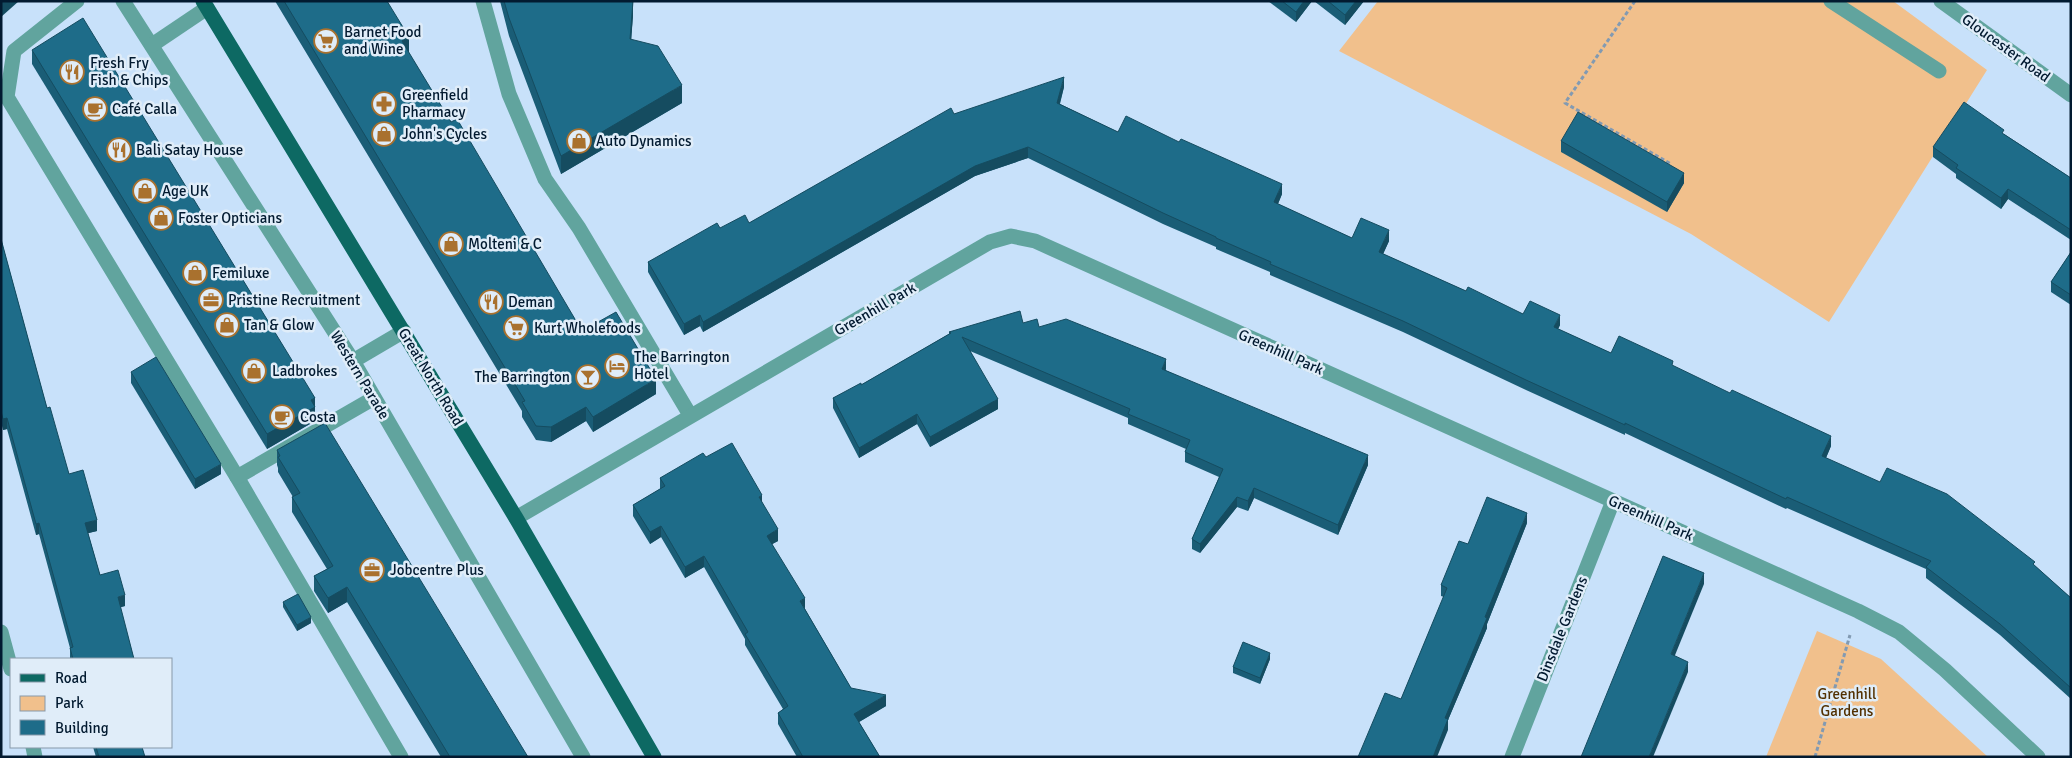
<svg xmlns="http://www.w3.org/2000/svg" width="2072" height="758" viewBox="0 0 2072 758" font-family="Signika,sans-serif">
<rect width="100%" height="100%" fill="#c8e1fa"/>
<g fill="#f1c08c">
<path d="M 1378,1 L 1893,1 L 1987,70 L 1829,322 L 1691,234 L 1339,51 Z"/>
<path d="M 1817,631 L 1881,659 L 1988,757 L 1766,757 Z"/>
</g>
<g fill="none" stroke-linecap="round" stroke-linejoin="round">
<g stroke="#829ab2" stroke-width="3" stroke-dasharray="4 2.5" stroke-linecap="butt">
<path d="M 1635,1 L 1565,103 L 1671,164"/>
<path d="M 1815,757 L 1850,635"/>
</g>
<g stroke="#61a49e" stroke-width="15">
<path d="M 77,1 L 14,51 L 7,97 L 237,477 L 401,757"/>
<path d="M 123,1 L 353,361 L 583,757"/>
<path d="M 483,1 L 509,94 L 545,179 L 579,228 L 690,415"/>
<path d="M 1831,1 L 1939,71"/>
<path d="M 152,45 L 207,8"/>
<path d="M 353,361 L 404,331"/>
<path d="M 237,477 L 374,398"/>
</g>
<g stroke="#61a49e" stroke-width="15">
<path d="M 1941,1 L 2071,95"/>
<path d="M 516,518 L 990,242 L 1011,236 L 1035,241 L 1858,611 L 1899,632 L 1945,670 L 2038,757"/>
<path d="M 1,632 L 11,669"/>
<path d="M 33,747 L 35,757"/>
<path d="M 1512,757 L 1613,501"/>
</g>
<path stroke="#0d6963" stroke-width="15" d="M 203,1 L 516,518 L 654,757"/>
</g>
<g fill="#1a5d76">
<path d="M 275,1 L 387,1 L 409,52 L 408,52 L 451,122 L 582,331 L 656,394 L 593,432 L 586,421 L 551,442 L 536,440 L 522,417 L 522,411 Z"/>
<path d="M 500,1 L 633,1 L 633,15 L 631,40 L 682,103 L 561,174 L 509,36 Z"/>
<path d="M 1268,1 L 1312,1 L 1296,22 Z"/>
<path d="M 1314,1 L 1364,1 L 1345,25 Z"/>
<path d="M 32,50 L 315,398 L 315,421 L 267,449 L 32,64 Z"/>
<path d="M 1064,87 L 1060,104 L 1118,132 L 1282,194 L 1278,204 L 1352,238 L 1389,241 L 1383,254 L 1466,291 L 1523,314 L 1560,325 L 1558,329 L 1611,353 L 1673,366 L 1831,446 L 1826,458 L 2035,566 L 2071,598 L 2071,699 L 2000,635 L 1926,578 L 1926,569 L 1787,508 L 1786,509 L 1625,433 L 1625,435 L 1526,390 L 1403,332 L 1270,275 L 1270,272 L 1216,249 L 1216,247 L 1163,224 L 1028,158 L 975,176 L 703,332 L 700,326 L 684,335 L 648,272 L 648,262 L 720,228 L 749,223 L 954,114 Z"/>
<path d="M 2004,134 L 2071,178 L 2071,240 L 2008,199 L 2001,209 L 1956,178 L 1956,174 L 1933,157 L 1933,147 Z"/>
<path d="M 1561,141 L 1684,183 L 1667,212 L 1561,152 Z"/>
<path d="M 1,239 L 47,408 L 69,474 L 97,531 L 88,533 L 100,575 L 125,606 L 120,607 L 134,659 L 70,659 L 70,648 L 39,534 L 36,535 L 7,429 L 3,430 L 1,422 Z"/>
<path d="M 2071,252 L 2071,305 L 2051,292 L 2051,282 Z"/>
<path d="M 1023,323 L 1039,327 L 1166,369 L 1165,370 L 1368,465 L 1338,535 L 1254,498 L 1248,511 L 1237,507 L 1200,553 L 1192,549 L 1192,539 L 1219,477 L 1185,462 L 1185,452 L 1186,449 L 1128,424 L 1128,418 L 970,351 L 998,409 L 930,447 L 917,424 L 859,458 L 833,408 L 833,398 L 861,385 L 949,334 L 949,332 Z"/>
<path d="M 131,372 L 221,474 L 195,489 L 131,383 Z"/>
<path d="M 277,450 L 528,757 L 441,757 L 347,602 L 328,613 L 314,591 L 314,576 L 327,569 L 292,512 L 292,497 L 293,497 L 278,472 L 278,468 L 277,465 Z"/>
<path d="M 706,457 L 762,502 L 778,541 L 772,544 L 805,609 L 851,688 L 886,706 L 859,722 L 880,757 L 797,757 L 778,724 L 778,713 L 783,709 L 745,645 L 745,639 L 704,567 L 685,578 L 661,537 L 650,544 L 633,516 L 633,505 L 660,489 L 660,478 Z"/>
<path d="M 1527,523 L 1487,624 L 1487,628 L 1448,720 L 1448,730 L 1401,699 L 1444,597 L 1441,596 L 1441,585 L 1468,544 Z"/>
<path d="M 283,602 L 311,623 L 297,631 L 283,607 Z"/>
<path d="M 1270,659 L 1260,684 L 1233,673 L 1233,667 Z"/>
<path d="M 93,747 L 142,747 L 145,757 L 96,757 Z"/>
</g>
<g fill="#154c60">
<path d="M 1,1 L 19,1 L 1,17 Z"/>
<path d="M 633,1 L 633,15 L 630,57 L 630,39 Z"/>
<path d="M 1304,1 L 1312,1 L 1296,22 L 1296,12 Z"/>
<path d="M 1356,1 L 1364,1 L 1345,25 L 1345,15 Z"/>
<path d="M 409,37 L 409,52 L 402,56 L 402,41 Z"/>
<path d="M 1064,77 L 1064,87 L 1057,113 L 1057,103 Z"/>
<path d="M 682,85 L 682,103 L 561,174 L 561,156 Z"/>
<path d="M 1028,147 L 1028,158 L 975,176 L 703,332 L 703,322 L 975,166 Z"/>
<path d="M 1684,173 L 1684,183 L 1667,212 L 1667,202 Z"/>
<path d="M 1282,184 L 1282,194 L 1274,213 L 1274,202 Z"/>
<path d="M 2008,189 L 2008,199 L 2001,209 L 2001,198 Z"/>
<path d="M 1389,230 L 1389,241 L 1379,263 L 1379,252 Z"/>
<path d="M 700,315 L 700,326 L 684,335 L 684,324 Z"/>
<path d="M 1560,315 L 1560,325 L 1554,337 L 1554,327 Z"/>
<path d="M 1166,359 L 1166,369 L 1162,379 L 1162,369 Z"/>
<path d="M 656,379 L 656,394 L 593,432 L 593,417 Z"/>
<path d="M 315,398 L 315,421 L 267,449 L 267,434 Z"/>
<path d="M 998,399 L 998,409 L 930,447 L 930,437 Z"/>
<path d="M 586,407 L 586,421 L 551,442 L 551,427 Z"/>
<path d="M 917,414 L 917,424 L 859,458 L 859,448 Z"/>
<path d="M 7,418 L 7,429 L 3,430 L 3,419 Z"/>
<path d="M 1831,436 L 1831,446 L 1822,467 L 1822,456 Z"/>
<path d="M 1368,455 L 1368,465 L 1338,535 L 1338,525 Z"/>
<path d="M 221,464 L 221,474 L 195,489 L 195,479 Z"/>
<path d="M 1254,488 L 1254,498 L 1248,511 L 1248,501 Z"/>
<path d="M 762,495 L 762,506 L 759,497 Z"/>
<path d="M 1237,497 L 1237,507 L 1200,553 L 1200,544 Z"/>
<path d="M 1527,513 L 1527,523 L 1487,624 L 1487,628 L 1448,720 L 1448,730 L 1437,757 L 1433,757 L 1445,718 Z"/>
<path d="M 97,520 L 97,531 L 85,534 L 85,523 Z"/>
<path d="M 39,523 L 39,534 L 36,535 L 36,524 Z"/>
<path d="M 661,526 L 661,537 L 650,544 L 650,532 Z"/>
<path d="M 778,529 L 778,541 L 767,547 L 767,536 Z"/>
<path d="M 704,556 L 704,567 L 685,578 L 685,567 Z"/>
<path d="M 1704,573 L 1704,584 L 1671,665 L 1671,654 Z"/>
<path d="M 347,587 L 347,602 L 328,613 L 328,598 Z"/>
<path d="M 125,595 L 125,606 L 118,608 L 118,597 Z"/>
<path d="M 805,598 L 805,609 L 800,601 Z"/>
<path d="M 311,617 L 311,623 L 297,631 L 297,625 Z"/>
<path d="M 1270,653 L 1270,659 L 1260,684 L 1260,678 Z"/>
<path d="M 1688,662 L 1688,672 L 1653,757 L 1649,757 Z"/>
<path d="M 886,695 L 886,706 L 854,725 L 854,714 Z"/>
</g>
<g fill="#1e6c89" stroke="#154c60">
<path d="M 284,1 L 387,1 L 409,37 L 402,41 L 451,122 L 457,119 L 582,331 L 616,312 L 656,379 L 593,417 L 586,407 L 551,427 L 536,426 L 522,402 L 525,401 Z"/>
<path d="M 504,1 L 633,1 L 630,39 L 658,46 L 682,85 L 561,156 L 509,18 Z"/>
<path d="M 1282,1 L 1304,1 L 1296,12 Z"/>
<path d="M 1328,1 L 1356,1 L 1345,15 Z"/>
<path d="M 83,18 L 315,398 L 311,400 L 315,407 L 267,434 L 32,50 Z"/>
<path d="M 1064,77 L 1057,103 L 1118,132 L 1126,116 L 1179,142 L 1181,139 L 1282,184 L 1274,202 L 1352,238 L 1361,218 L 1389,230 L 1379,252 L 1466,291 L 1468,287 L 1523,314 L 1530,301 L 1560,315 L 1554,327 L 1611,353 L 1619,336 L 1673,361 L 1672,365 L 1730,393 L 1732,390 L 1831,436 L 1822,456 L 1880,482 L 1887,468 L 1947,494 L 2035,562 L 2033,564 L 2071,598 L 2071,688 L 2000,624 L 1926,567 L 1931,561 L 1787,497 L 1786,499 L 1625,423 L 1625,425 L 1526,380 L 1403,321 L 1270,264 L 1271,262 L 1216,238 L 1216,237 L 1163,213 L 1028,147 L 975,166 L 703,322 L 700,315 L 684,324 L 648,262 L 717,223 L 720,228 L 745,215 L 749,223 L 951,108 L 954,114 Z"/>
<path d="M 1964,102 L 2004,130 L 2002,133 L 2071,178 L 2071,230 L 2008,189 L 2001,198 L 1956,168 L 1958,165 L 1933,147 Z"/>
<path d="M 1578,112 L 1684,173 L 1667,202 L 1561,141 Z"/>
<path d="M 1,239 L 47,408 L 50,407 L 69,474 L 83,470 L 97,520 L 85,523 L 100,575 L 118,570 L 125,595 L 118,597 L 134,659 L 73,659 L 70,648 L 73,647 L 39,523 L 36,524 L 7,418 L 3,419 L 1,411 Z"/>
<path d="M 2071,252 L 2071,295 L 2051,282 Z"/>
<path d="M 1020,311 L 1023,323 L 1037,319 L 1039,327 L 1066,319 L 1166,359 L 1162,369 L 1368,455 L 1338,525 L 1254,488 L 1248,501 L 1237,497 L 1200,544 L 1192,539 L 1223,469 L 1185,452 L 1190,440 L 1128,414 L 1130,409 L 962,337 L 998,399 L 930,437 L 917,414 L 859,448 L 833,398 L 861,383 L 861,385 L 951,333 L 949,332 Z"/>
<path d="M 156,357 L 221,464 L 195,479 L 131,372 Z"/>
<path d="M 325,423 L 528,757 L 450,757 L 347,587 L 328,598 L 314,576 L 333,566 L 292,497 L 300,493 L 278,457 L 280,456 L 277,450 Z"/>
<path d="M 732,443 L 762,495 L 759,497 L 778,529 L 767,536 L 805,598 L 800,601 L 851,688 L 886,695 L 854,714 L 880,757 L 803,757 L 778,713 L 788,706 L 745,634 L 748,632 L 704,556 L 685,567 L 661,526 L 650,532 L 633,505 L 665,486 L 660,478 L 703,453 L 706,457 Z"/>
<path d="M 1487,497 L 1527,513 L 1485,617 L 1487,618 L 1445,718 L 1448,719 L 1433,757 L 1358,757 L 1385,693 L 1401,699 L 1447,588 L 1441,585 L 1459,541 L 1468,544 Z"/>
<path d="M 1663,556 L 1704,573 L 1671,654 L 1688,662 L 1649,757 L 1581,757 Z"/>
<path d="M 298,594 L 311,617 L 297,625 L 283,602 Z"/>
<path d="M 1243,642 L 1270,653 L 1260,678 L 1233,667 Z"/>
<path d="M 96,747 L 142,747 L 145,757 L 99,757 Z"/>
</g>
<defs>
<g id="supermarket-ring" transform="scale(1.25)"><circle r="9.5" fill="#e0edf9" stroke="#a9712e" stroke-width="1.5"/><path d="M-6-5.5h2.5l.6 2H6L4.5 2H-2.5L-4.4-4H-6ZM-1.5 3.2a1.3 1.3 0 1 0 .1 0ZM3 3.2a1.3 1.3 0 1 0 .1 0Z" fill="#a9712e"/></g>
<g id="restaurant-ring" transform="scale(1.25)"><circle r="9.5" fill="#e0edf9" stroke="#a9712e" stroke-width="1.5"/><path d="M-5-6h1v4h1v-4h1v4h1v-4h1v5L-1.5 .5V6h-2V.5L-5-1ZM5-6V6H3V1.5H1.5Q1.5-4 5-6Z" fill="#a9712e"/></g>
<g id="pharmacy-ring" transform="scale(1.25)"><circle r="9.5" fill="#e0edf9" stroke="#a9712e" stroke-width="1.5"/><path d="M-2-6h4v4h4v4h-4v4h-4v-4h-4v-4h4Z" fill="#a9712e"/></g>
<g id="cafe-ring" transform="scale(1.25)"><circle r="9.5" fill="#e0edf9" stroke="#a9712e" stroke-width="1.5"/><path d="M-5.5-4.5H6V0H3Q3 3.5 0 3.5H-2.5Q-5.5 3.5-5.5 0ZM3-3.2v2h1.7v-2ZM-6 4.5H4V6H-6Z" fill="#a9712e"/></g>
<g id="shop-ring" transform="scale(1.25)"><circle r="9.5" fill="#e0edf9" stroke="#a9712e" stroke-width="1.5"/><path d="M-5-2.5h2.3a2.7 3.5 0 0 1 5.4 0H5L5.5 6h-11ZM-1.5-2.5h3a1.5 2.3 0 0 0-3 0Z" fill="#a9712e"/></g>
<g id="office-ring" transform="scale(1.25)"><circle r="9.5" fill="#e0edf9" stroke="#a9712e" stroke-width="1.5"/><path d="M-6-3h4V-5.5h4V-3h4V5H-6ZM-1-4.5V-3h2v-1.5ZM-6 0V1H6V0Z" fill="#a9712e"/></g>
<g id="hotel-ring" transform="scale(1.25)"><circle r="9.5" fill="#e0edf9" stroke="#a9712e" stroke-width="1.5"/><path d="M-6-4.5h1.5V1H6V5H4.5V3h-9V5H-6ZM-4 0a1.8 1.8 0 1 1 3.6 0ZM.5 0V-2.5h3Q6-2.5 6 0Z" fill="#a9712e"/></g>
<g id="bar-ring" transform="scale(1.25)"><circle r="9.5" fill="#e0edf9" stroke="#a9712e" stroke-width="1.5"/><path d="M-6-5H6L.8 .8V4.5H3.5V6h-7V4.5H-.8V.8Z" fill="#a9712e"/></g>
</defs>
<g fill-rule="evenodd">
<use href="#supermarket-ring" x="326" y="41"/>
<use href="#restaurant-ring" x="72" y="72"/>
<use href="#pharmacy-ring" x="384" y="104"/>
<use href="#cafe-ring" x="95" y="109"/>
<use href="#shop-ring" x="384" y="134"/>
<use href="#shop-ring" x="579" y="141"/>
<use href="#restaurant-ring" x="119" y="150"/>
<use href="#shop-ring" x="145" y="191"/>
<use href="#shop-ring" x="161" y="218"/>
<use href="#shop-ring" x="451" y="244"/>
<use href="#shop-ring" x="195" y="273"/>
<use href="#office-ring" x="211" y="300"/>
<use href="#restaurant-ring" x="491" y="302"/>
<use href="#shop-ring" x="227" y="325"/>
<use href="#supermarket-ring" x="516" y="328"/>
<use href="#hotel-ring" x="617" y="366"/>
<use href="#shop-ring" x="254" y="371"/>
<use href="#bar-ring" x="588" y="377"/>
<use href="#cafe-ring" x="282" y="417"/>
<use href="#office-ring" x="372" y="570"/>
</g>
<g text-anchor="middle" stroke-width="5" stroke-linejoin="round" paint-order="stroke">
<g font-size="15" fill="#021a30" stroke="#e0edf9" text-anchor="start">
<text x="344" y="37">Barnet Food<tspan x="344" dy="17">and Wine</tspan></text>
<text x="90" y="68">Fresh Fry<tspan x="90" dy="17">Fish &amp; Chips</tspan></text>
<text x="402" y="100">Greenfield<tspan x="402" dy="17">Pharmacy</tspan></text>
<text x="112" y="114">Café Calla</text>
<text x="402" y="139">John's Cycles</text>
<text x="596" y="146">Auto Dynamics</text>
<text x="136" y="155">Bali Satay House</text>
<text x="162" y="196">Age UK</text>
<text x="178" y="223">Foster Opticians</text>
<text x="468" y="249">Molteni &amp; C</text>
<text x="212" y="278">Femiluxe</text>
<text x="228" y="305">Pristine Recruitment</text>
<text x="508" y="307">Deman</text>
<text x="244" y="330">Tan &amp; Glow</text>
<text x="534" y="333">Kurt Wholefoods</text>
<text x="634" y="362">The Barrington<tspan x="634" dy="17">Hotel</tspan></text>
<text x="272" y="376">Ladbrokes</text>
<text x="570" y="382" text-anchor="end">The Barrington</text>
<text x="300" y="422">Costa</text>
<text x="390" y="575">Jobcentre Plus</text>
</g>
<g font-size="15" fill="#021a30" stroke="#e0edf9">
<text transform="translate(2006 48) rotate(36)" y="5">Gloucester Road</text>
<text transform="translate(875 309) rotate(-30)" y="5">Greenhill Park</text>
<text transform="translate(1281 352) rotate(24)" y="5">Greenhill Park</text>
<text transform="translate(360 375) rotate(59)" y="5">Western Parade</text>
<text transform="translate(431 377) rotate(59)" y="5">Great North Road</text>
<text transform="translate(1651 518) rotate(24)" y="5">Greenhill Park</text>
<text transform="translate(1562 629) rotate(-68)" y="5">Dinsdale Gardens</text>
</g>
<g font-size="15" fill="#523001" stroke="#e0edf9">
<text x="1847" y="699">Greenhill<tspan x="1847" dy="17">Gardens</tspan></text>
</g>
</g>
<rect width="2072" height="758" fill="none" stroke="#021a30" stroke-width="5"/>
<rect x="10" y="658" width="162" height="90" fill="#e0edf9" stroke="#8799a9"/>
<rect x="20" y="674" width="25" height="8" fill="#0d6963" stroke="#8799a9"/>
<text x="55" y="683" font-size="15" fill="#021a30">Road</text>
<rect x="20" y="696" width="25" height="15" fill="#f1c08c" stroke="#8799a9"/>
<text x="55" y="708" font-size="15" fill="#021a30">Park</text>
<rect x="20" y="720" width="25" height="15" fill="#1e6c89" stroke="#8799a9"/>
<text x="55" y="733" font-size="15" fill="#021a30">Building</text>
</svg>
